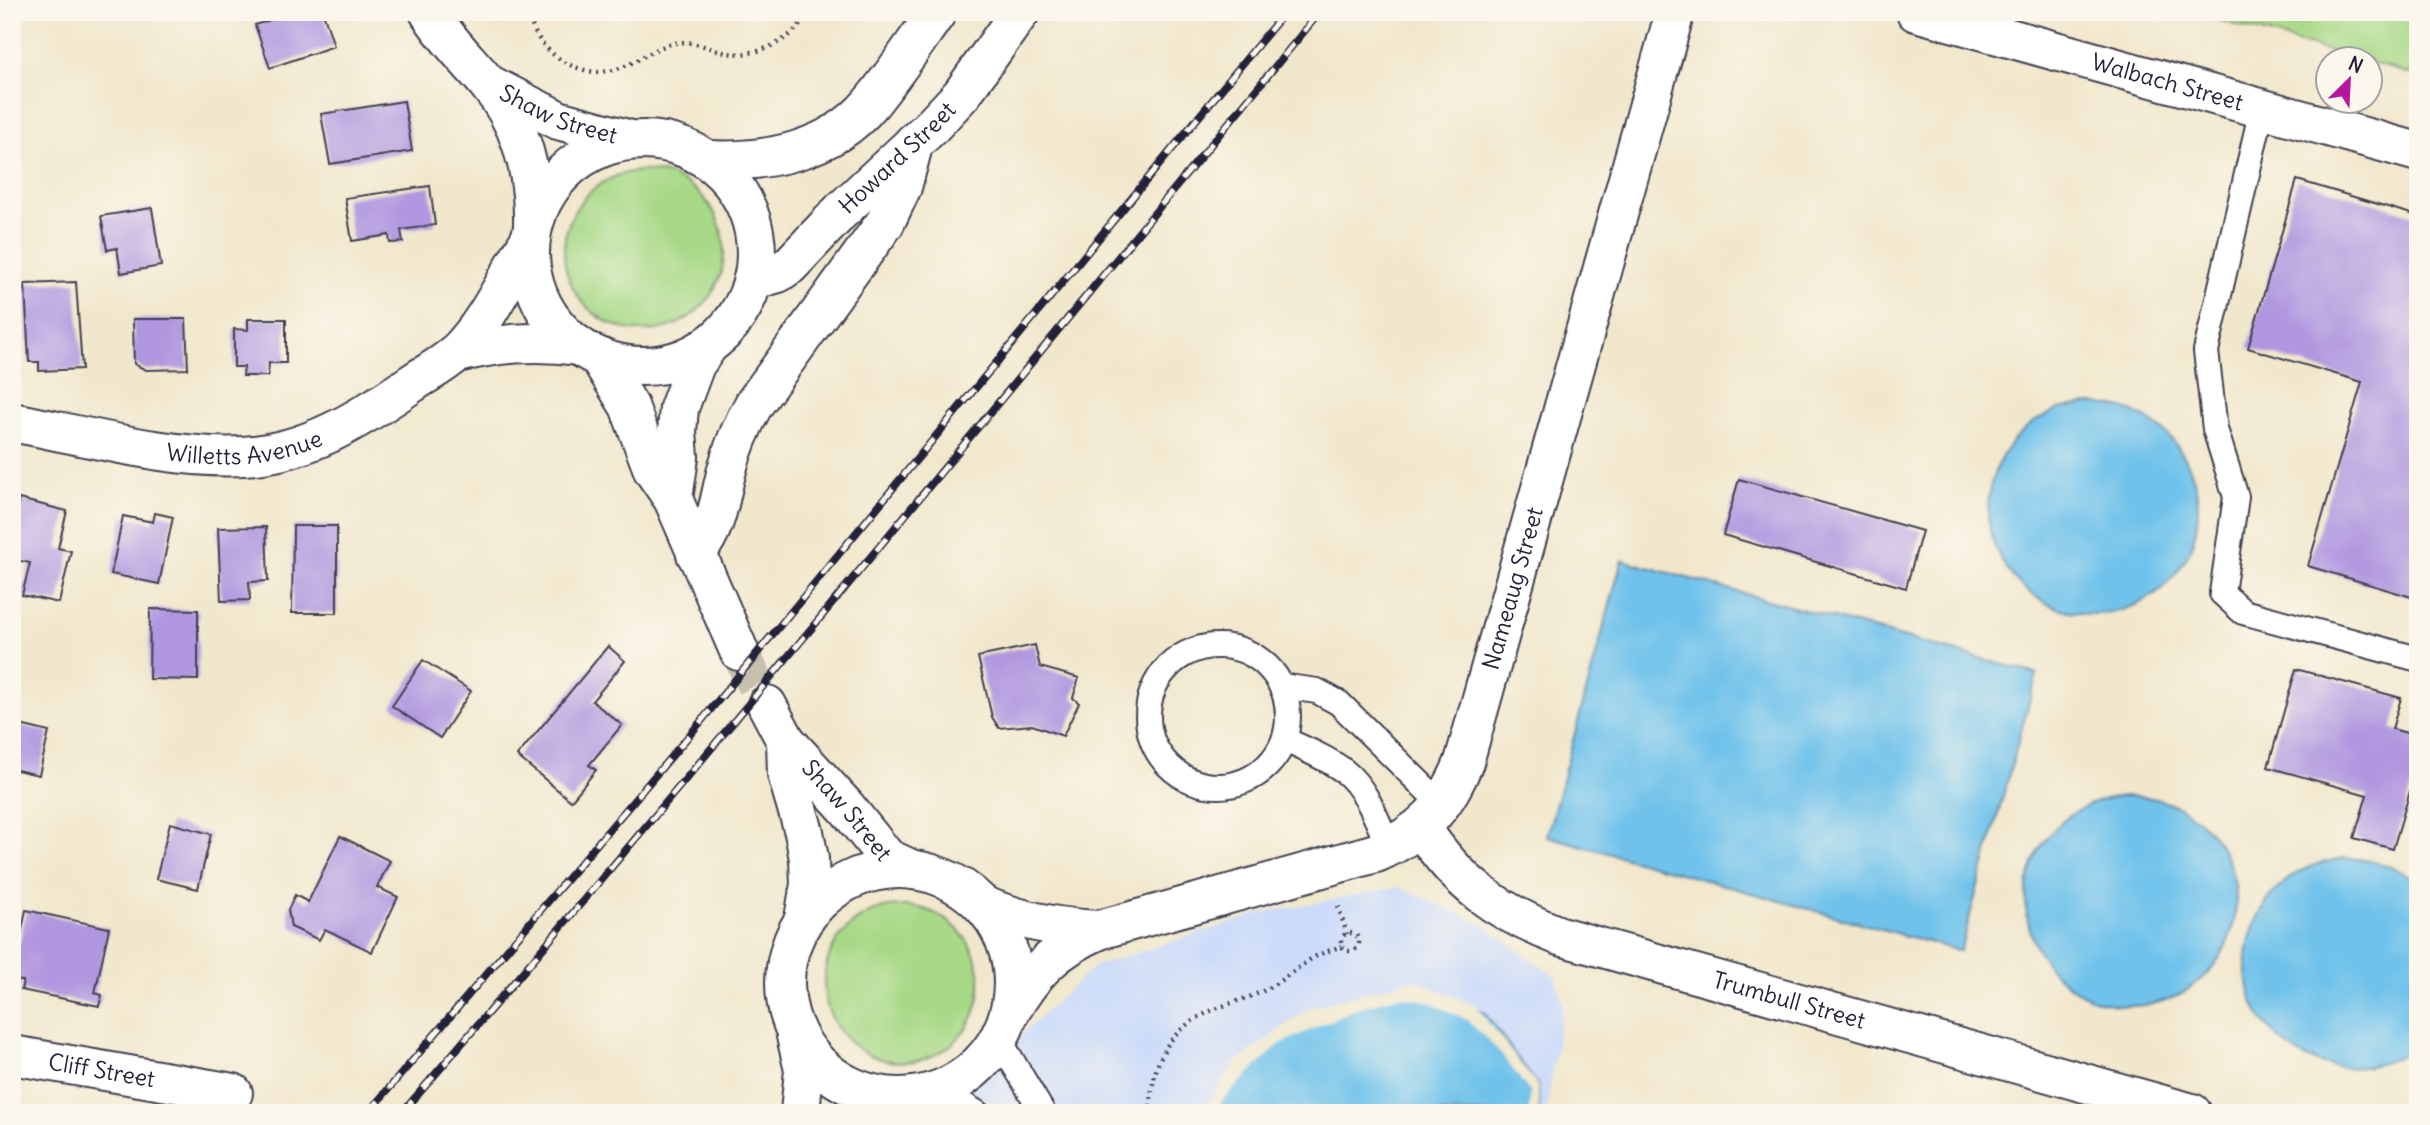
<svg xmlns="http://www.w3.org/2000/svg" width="2430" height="1125" viewBox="0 0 2430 1125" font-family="Delius,sans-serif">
<rect width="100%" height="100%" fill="#fbf7ec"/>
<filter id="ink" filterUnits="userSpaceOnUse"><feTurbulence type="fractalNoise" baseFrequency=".0143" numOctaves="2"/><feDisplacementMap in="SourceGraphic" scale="14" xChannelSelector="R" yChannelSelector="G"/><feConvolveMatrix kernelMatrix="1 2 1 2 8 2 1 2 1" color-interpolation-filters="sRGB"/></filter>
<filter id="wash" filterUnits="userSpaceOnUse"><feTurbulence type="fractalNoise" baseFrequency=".00686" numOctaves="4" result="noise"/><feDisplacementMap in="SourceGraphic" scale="28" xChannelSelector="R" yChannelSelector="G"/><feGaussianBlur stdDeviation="1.57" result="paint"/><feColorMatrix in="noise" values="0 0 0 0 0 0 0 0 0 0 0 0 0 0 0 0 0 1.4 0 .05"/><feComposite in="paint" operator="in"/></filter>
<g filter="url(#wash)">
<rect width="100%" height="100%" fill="#f1e7cc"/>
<path fill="#ccdbf9" d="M 1399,887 L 1482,924 L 1555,976 L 1563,1004 L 1546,1113 L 937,1113 L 1095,966 L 1261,913 Z"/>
<g fill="#a8d987" stroke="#657e61" stroke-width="2">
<path d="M 2189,12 L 2418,12 L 2418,76 L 2371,63 L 2370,60 L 2358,59 Z"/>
<circle cx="644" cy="251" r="80"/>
<circle cx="902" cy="984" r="78"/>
</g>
<g fill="#6fc2eb" stroke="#487293" stroke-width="2">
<circle cx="2093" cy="509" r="105"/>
<path d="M 1622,560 L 2037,674 L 1960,951 L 1547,836 Z"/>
<circle cx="2131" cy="901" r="105"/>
<path d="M 2344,858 C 2372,859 2393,865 2418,881 L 2418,1045 C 2363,1085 2292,1071 2258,1012 C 2233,966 2251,904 2294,875 C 2309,865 2326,861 2344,858 Z"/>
<path d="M 1413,983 L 1484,1012 L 1538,1086 L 1539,1113 L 1204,1113 L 1311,1011 Z"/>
</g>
<path fill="#f1e7cc" d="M 1413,980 L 1475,1005 L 1538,1086 L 1539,1113 L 1529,1113 L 1530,1092 L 1499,1051 L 1467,1020 L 1427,1001 L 1400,996 L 1355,1009 L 1280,1044 L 1223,1099 L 1217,1113 L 1201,1113 L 1235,1063 L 1309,1008 Z"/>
<g id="blocks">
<g fill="#b097df">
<path d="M 294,12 L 323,12 L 334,46 L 270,68 L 255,25 Z"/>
<path d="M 404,101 L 412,151 L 330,164 L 321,114 Z"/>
<path d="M 2297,180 L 2418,216 L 2418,599 L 2308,566 L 2362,382 L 2248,348 Z"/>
<path d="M 430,186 L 435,225 L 401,230 L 403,242 L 390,243 L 389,235 L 352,241 L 345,198 Z"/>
<path d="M 152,208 L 161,266 L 121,273 L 117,248 L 107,250 L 101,216 Z"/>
<path d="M 76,282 L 82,369 L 39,371 L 39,362 L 29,362 L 25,284 Z"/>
<path d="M 133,319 L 186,319 L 188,369 L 146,370 L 134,364 Z"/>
<path d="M 248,319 L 286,319 L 286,363 L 269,363 L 268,376 L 243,376 L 244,367 L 234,367 L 234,329 L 248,330 Z"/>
<path d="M 1739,479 L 1922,531 L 1906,588 L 1723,535 Z"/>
<path d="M 19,499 L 67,511 L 58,548 L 71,551 L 59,603 L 22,595 L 30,563 L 12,559 L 12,527 Z"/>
<path d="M 155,513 L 173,517 L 159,584 L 111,574 L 123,516 L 153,522 Z"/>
<path d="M 293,526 L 337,526 L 337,613 L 292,613 Z"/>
<path d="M 266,527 L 268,581 L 249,582 L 250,600 L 221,601 L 218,528 Z"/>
<path d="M 150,609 L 198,610 L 198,680 L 149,679 Z"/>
<path d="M 1035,645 L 1040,667 L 1079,678 L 1073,698 L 1079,703 L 1063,736 L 1032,725 L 999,728 L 992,717 L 978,657 Z"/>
<path d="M 608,646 L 625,661 L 592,701 L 622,725 L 589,765 L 596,770 L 571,801 L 517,756 Z"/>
<path d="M 423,660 L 471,691 L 440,738 L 392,706 Z"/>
<path d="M 2296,669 L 2401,698 L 2392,729 L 2418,736 L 2418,764 L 2393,849 L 2354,838 L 2367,795 L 2268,767 Z"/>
<path d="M 12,723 L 49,732 L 39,775 L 12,769 Z"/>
<path d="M 170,823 L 211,834 L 198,889 L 156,879 Z"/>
<path d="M 340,836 L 390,861 L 377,887 L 398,897 L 372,952 L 325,929 L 319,940 L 291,927 L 288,910 L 295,895 L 308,902 Z"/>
<path d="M 26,910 L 109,928 L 95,993 L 102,995 L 99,1006 L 21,990 L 23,981 L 12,980 Z"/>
</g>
</g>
</g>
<g filter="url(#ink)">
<use href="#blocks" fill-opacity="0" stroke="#414051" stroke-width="2"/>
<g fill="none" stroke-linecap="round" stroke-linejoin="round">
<path stroke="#c8c0af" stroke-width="38" stroke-dasharray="38 19" stroke-linecap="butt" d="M 739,651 L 767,705"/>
<g stroke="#414051" stroke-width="28">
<g id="service">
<path d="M 2262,109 L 2206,351 L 2215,429 L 2236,497 L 2222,593 L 2243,612 L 2418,659"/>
<circle cx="1218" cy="716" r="70"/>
<path d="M 1281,686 L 1317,691 L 1339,703 L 1442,805"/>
<path d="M 1285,740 C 1305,749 1327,758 1344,771 C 1367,789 1377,821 1389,847"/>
<path d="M 999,1039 L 1043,1113"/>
<path d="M 939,1090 L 977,1113"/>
</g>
</g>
<g stroke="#414051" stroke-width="42">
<g id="minor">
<path id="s1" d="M 1916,12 L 2418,152"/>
<path id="s2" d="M 1421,827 C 1458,884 1497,912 1560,936 L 2192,1113"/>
<path d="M 982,905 C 1020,921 1057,928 1099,930"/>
<path id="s3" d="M 1009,1014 C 1033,972 1054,950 1099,930 L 1376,853 C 1421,833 1445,809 1464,762 L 1675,12"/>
<path id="s4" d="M 12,1055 L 233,1093"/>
</g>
</g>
<g stroke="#414051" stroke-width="42">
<g id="tertiary">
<path d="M 429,12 C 446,39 468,60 488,84 C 522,124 534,175 533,226"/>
<path id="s5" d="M 490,85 L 558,120 L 631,140"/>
<path d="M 599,357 L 629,406 L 653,470 L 673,499 L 739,651"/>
<path d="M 673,499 L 679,457 L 677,432 L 679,408 L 695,365 L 708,346"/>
<path id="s6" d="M 767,705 L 786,741 L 847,808 L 887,858 L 913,870"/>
<path d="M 786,741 L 787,774 L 804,832 L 809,859 L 810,884 L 804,919"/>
<circle cx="899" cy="983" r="114"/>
<path d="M 796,1036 L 804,1070 L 800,1113"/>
</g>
</g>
<g stroke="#414051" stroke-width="42">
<g id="secondary">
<circle cx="643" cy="253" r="113"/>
<path d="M 708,160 C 765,163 831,151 870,104 C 894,75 915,43 937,12"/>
<path id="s7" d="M 754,280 L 778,273 L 790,265 L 841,211 L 933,125 L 962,94 L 1020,12"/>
<path d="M 454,354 C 497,343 535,340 579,346"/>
<path id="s8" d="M 12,422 C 83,435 171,460 243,456 C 307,453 360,419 411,384 C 425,374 442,366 455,354 C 487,323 507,277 530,239"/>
<path d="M 696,554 C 720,522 718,501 728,466 C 734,444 743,424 754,404 L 885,223 L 902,187 L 914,142"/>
</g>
</g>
<g stroke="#414051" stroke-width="4.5" stroke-dasharray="2 5" stroke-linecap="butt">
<path d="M 529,12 C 532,50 581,82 617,69 C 637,63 654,47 675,43 C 693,39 710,50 728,53 C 758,58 795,39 809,12"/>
<path d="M 1338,906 L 1347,934"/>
<circle cx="1350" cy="942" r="9"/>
<path d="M 1150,1113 C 1152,1060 1167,1028 1218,1008 C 1233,1002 1249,998 1263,991 C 1279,983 1293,971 1308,961 C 1318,954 1331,950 1342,946"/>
</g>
<use href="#service" stroke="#fff" stroke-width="24"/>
<use href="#minor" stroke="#fff" stroke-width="38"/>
<use href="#tertiary" stroke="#fff" stroke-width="38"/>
<use href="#secondary" stroke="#fff" stroke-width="38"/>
<g stroke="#22223b" stroke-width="8">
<g id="rail">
<path d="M 368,1113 L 698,725 L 1285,12"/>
<path d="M 402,1113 C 714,751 1016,381 1320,12"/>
</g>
</g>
<use href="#rail" stroke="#fbf7ec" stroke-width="5" stroke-dasharray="16" stroke-linecap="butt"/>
</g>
</g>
<g text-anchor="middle" stroke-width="6" stroke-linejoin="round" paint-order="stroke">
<g font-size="23" fill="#22223b" stroke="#fbf7ec">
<text dy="8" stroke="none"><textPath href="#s1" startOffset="261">Walbach Street</textPath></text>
<text dy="8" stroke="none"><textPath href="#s5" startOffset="75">Shaw Street</textPath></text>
<text dy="8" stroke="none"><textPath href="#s7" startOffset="191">Howard Street</textPath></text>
<text dy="8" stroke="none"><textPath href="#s8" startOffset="236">Willetts Avenue</textPath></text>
<text dy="8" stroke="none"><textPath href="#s3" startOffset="724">Nameaug Street</textPath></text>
<text dy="8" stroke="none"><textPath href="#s6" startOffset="133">Shaw Street</textPath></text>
<text dy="8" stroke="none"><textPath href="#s2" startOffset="418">Trumbull Street</textPath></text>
<text dy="8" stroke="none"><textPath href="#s4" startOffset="91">Cliff Street</textPath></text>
</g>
</g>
<rect width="2430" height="1125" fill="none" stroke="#fbf7ec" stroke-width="42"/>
<g transform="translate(2349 80) rotate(24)"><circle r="33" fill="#fbf7ec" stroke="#a4a2a5" stroke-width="2"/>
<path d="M0-5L12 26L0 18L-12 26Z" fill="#b5179e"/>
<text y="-10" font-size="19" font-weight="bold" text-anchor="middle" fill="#22223b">N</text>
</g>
</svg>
